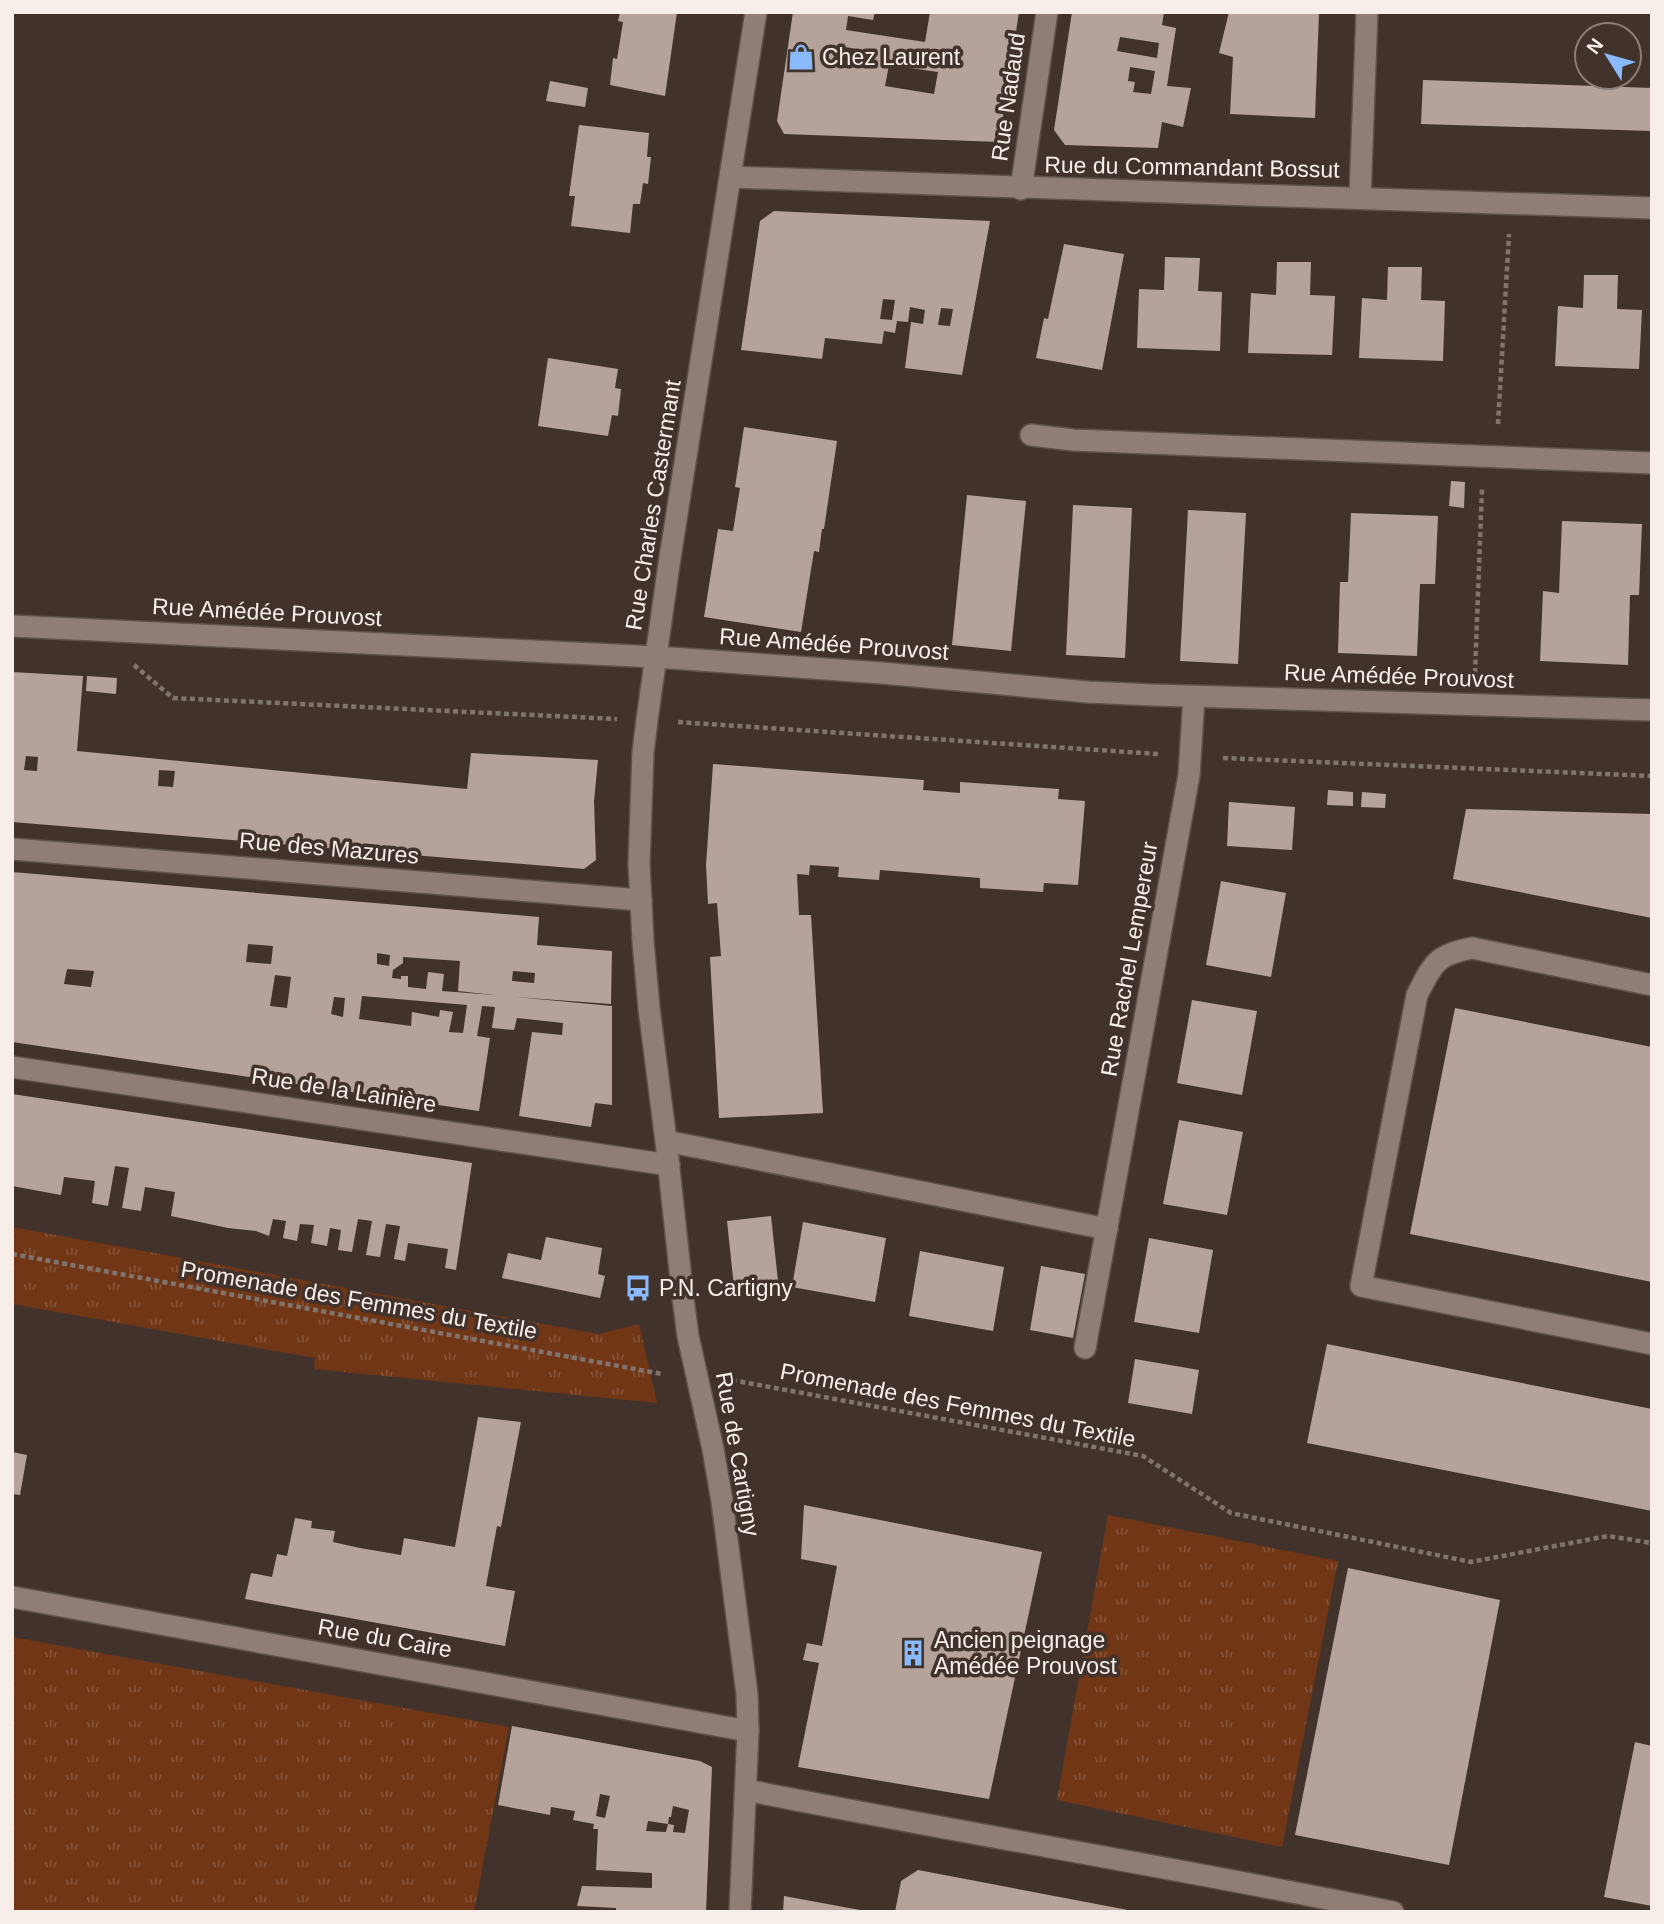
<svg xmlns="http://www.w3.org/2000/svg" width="1664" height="1924" viewBox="0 0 1664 1924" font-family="Helvetica,sans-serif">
<defs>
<pattern id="grass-tufts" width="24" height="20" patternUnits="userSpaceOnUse" patternTransform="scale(1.75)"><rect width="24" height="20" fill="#713616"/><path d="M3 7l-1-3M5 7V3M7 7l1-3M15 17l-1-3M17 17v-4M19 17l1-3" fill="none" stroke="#865338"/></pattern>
</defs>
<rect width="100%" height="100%" fill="#41332c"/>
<g fill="url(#grass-tufts)">
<path d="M 12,1227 L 598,1334 L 639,1324 L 657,1403 L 314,1369 L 315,1358 L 12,1304 Z"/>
<path d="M 1108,1515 L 1338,1561 L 1282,1847 L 1057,1800 Z"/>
<path d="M 12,1637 L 509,1727 L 474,1912 L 12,1912 Z"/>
</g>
<g fill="#b5a39b" fill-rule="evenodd">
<path d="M 620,12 L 677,12 L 665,96 L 610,85 L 613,58 L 617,59 L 623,22 L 618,21 Z"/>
<path d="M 793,12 L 875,12 L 873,20 L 848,16 L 846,30 L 925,42 L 930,12 L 1019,12 L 999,142 L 784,134 L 777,121 ZM 845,47 L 869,51 L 867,60 L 843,56 ZM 889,65 L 938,72 L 934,94 L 885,86 Z"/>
<path d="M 1072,12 L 1164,12 L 1162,25 L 1176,28 L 1167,86 L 1191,88 L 1183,127 L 1162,122 L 1158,148 L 1065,145 L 1054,130 ZM 1120,37 L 1159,43 L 1157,58 L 1117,51 ZM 1130,67 L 1155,71 L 1151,94 L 1133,92 L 1135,82 L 1128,81 Z"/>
<path d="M 1229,12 L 1319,12 L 1315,118 L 1230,114 L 1233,57 L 1219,53 Z"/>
<path d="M 1423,80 L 1652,88 L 1652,131 L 1421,124 Z"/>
<path d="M 550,81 L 588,88 L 585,107 L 546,101 Z"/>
<path d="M 579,125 L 649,133 L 647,157 L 651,157 L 648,184 L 643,183 L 640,204 L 633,204 L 630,233 L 571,226 L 575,196 L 569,196 Z"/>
<path d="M 774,211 L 990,221 L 962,375 L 905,368 L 911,322 L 923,324 L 925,310 L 910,307 L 908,322 L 897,321 L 895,333 L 884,331 L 882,344 L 825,338 L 822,359 L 741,350 L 760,221 ZM 883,299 L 895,300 L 892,320 L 880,319 ZM 941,308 L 953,309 L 950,326 L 938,325 Z"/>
<path d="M 1064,244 L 1124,254 L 1102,370 L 1036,358 L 1044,318 L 1048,319 Z"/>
<path d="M 1165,257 L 1200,258 L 1198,291 L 1222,292 L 1220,351 L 1137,348 L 1139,289 L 1164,290 Z"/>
<path d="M 1277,262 L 1311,262 L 1310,295 L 1335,296 L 1332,355 L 1248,353 L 1251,293 L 1276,295 Z"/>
<path d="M 1388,267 L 1422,267 L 1421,300 L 1445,301 L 1443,361 L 1359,358 L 1362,298 L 1387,300 Z"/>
<path d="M 1584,275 L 1618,275 L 1617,309 L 1642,310 L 1639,369 L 1555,366 L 1558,306 L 1583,308 Z"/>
<path d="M 548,358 L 618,369 L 615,388 L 621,389 L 618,416 L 612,415 L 608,436 L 538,426 Z"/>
<path d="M 744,427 L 837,441 L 824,529 L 822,529 L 819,552 L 814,551 L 801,632 L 704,617 L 718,529 L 733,531 L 740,488 L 735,487 Z"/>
<path d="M 1451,481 L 1465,482 L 1464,508 L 1449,506 Z"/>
<path d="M 967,495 L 1026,501 L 1011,651 L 952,645 Z"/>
<path d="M 1073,505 L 1132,508 L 1125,658 L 1066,655 Z"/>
<path d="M 1188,510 L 1246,513 L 1238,664 L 1180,661 Z"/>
<path d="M 1351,513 L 1438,516 L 1435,584 L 1420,584 L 1417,656 L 1338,653 L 1340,582 L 1348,582 Z"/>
<path d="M 1562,521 L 1642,524 L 1639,595 L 1630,595 L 1628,665 L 1540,661 L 1543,591 L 1559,593 Z"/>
<path d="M 12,672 L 83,676 L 77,751 L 467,789 L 471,753 L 598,760 L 594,801 L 596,860 L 584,869 L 12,822 ZM 26,756 L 38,757 L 37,771 L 24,770 ZM 159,770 L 175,771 L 173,787 L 158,786 Z"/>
<path d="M 87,676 L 117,678 L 116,694 L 86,691 Z"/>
<path d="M 713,764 L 924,780 L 923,790 L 960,793 L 960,782 L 1059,789 L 1058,799 L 1085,801 L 1078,885 L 1044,883 L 1043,892 L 980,888 L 980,878 L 880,870 L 879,880 L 838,877 L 839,867 L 810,865 L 809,875 L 797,874 L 799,915 L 811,915 L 823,1113 L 719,1118 L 710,957 L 721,956 L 717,903 L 708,904 L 706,865 Z"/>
<path d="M 1328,790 L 1353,792 L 1353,806 L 1327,805 Z"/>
<path d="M 1362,792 L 1386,794 L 1385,808 L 1361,807 Z"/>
<path d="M 1229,802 L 1295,807 L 1292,850 L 1227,846 Z"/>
<path d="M 1466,809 L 1652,814 L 1652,918 L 1453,879 Z"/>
<path d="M 12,872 L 539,917 L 537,945 L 612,951 L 611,1004 L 515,997 L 612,1006 L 612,1105 L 595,1103 L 591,1127 L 519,1116 L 532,1032 L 562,1035 L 563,1023 L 517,1018 L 514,1030 L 492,1028 L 495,1007 L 482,1006 L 480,1019 L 477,1036 L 490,1038 L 479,1111 L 12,1042 ZM 248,944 L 273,946 L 271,964 L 246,962 ZM 377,953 L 390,955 L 389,966 L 377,964 ZM 403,957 L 460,961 L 458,991 L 494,995 L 442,991 L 444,974 L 428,972 L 426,989 L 408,987 L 408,976 L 401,976 L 401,979 L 392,978 L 393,970 L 403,963 ZM 67,969 L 94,971 L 91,987 L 64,984 ZM 513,971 L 535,973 L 534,983 L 512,981 ZM 275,975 L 291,977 L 287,1008 L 270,1006 ZM 362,996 L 467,1005 L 463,1033 L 449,1032 L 453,1012 L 440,1010 L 439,1017 L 412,1012 L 411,1026 L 359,1019 ZM 334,997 L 345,998 L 343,1017 L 331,1014 Z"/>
<path d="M 1221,881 L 1286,893 L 1271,977 L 1206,965 Z"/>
<path d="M 1192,1000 L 1257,1011 L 1242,1095 L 1177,1083 Z"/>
<path d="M 1455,1008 L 1652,1047 L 1652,1282 L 1410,1234 Z"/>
<path d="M 12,1094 L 472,1163 L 456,1270 L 445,1268 L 448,1249 L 408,1243 L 405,1261 L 394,1259 L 400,1226 L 386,1224 L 380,1257 L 366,1255 L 372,1221 L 358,1219 L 352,1252 L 338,1250 L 341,1230 L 330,1228 L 327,1246 L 311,1243 L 314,1225 L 300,1224 L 297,1241 L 283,1238 L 286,1221 L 273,1219 L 269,1236 L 256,1231 L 228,1228 L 171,1216 L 175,1192 L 145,1187 L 141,1211 L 122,1208 L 129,1168 L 115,1166 L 108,1206 L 92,1203 L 95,1181 L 64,1177 L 61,1195 L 12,1186 Z"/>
<path d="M 1179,1120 L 1243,1132 L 1227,1215 L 1163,1204 Z"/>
<path d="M 771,1216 L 778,1281 L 734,1287 L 727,1221 Z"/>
<path d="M 803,1222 L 886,1238 L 875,1302 L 792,1287 Z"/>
<path d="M 546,1237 L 602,1248 L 598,1274 L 605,1276 L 600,1298 L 502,1278 L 508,1253 L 541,1260 Z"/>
<path d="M 1149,1238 L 1213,1250 L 1199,1333 L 1134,1322 Z"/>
<path d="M 920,1251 L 1004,1267 L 993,1331 L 909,1316 Z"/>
<path d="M 1041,1266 L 1085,1274 L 1073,1338 L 1030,1330 Z"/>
<path d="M 1327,1344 L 1652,1409 L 1652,1511 L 1307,1443 Z"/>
<path d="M 1135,1359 L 1199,1370 L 1192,1414 L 1128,1403 Z"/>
<path d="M 478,1417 L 521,1422 L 501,1527 L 497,1526 L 486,1586 L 515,1591 L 505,1646 L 245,1599 L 251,1573 L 272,1577 L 277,1554 L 287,1556 L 295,1518 L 312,1521 L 311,1528 L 335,1531 L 333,1542 L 360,1548 L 401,1555 L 404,1538 L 455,1547 Z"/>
<path d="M 12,1452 L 27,1455 L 20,1495 L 12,1494 Z"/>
<path d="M 804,1505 L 1042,1552 L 989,1799 L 798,1767 L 819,1663 L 803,1660 L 807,1643 L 822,1646 L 837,1566 L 801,1559 Z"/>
<path d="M 1348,1568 L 1500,1600 L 1449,1865 L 1295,1835 Z"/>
<path d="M 512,1726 L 700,1761 L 712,1767 L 706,1912 L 616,1912 L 616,1908 L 577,1906 L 582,1886 L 652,1888 L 652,1873 L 596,1870 L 598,1829 L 593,1829 L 594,1824 L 573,1820 L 575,1811 L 551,1807 L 550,1815 L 498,1805 ZM 600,1794 L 610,1796 L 605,1818 L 596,1816 ZM 673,1806 L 689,1810 L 685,1833 L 673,1832 L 674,1825 L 668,1824 L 666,1832 L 646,1831 L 648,1821 L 668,1824 L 669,1817 L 671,1817 Z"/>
<path d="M 1635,1742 L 1652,1746 L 1652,1906 L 1604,1897 Z"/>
<path d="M 918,1870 L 1128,1910 L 1127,1912 L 895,1912 L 901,1881 Z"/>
<path d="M 784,1896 L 860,1910 L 860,1912 L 783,1912 Z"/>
</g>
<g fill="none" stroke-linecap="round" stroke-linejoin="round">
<g stroke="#5e524b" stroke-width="24">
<g id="lane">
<path d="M 1031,435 L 1073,440 L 1652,463"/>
<path d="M 1652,985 L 1472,948 C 1435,955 1433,964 1417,995 L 1361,1286 L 1652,1344"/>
<path d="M 746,1790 C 961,1833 1178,1868 1393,1912"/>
</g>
</g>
<g stroke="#5e524b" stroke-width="24">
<g id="street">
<path d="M 731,177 C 1038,190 1345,197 1652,208"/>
<path d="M 1021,189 L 1047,12"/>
<path d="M 1360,197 L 1367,12"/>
<path d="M 12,626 L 656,657 L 882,673 L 1088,692 L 1153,695 L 1652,710"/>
<path d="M 12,849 L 641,900"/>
<path d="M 12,1067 L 669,1165"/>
<path d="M 666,1141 L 1107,1229"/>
<path d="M 1085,1348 L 1189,775 L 1194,697"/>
<path d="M 12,1597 L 748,1731"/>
<path d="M 740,1912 L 748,1731 L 747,1694 L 722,1501 L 713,1449 L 688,1336 L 683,1298 L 666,1141 L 649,1008 L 643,941 L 639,864 L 643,753 L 647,720 L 669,564 L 756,12"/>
</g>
</g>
<g stroke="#80746e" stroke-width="4.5" stroke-dasharray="5 3.5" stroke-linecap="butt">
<path d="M 1498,424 L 1509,234"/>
<path d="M 134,665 L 173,698 L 617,719"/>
<path d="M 1475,673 L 1482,489"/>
<path d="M 678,722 L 1158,754"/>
<path d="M 1223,758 L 1652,776"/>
<path d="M 12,1254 L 662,1374"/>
<path d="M 732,1380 L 1143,1456 L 1231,1513 L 1471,1562 L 1608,1536 L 1652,1543"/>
</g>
<use href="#lane" stroke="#8f7e76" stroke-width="21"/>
<use href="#street" stroke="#8f7e76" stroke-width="21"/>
</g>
<defs>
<g id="shop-bare" transform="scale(2.1)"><path d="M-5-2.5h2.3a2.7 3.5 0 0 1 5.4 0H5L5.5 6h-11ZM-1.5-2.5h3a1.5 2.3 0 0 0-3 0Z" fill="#8abafc" stroke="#41332c" stroke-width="2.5" paint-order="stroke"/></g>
<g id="bus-bare" transform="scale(2.1)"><path d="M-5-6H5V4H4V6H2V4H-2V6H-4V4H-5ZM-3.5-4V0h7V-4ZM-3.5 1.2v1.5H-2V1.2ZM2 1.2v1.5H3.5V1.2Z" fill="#8abafc" stroke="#41332c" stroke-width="2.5" paint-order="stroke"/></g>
<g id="building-bare" transform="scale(2.1)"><path d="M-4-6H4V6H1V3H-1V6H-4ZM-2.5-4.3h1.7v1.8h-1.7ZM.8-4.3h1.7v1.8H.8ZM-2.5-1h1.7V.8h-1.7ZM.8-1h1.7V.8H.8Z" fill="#8abafc" stroke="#41332c" stroke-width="2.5" paint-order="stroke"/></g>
</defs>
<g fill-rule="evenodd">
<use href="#shop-bare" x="801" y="57"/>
<use href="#bus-bare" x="638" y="1288"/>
<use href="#building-bare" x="913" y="1653"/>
</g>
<g text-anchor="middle" stroke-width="7" stroke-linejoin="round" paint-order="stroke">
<g font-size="23" fill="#f7eee9" stroke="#41332c" text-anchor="start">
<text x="822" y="65">Chez Laurent</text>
<text x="659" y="1296">P.N. Cartigny</text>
<text x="934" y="1648">Ancien peignage<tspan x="934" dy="26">Amédée Prouvost</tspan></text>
</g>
<g font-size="23" fill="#f7eee9" stroke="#41332c">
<text transform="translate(1008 97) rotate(-82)" y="8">Rue Nadaud</text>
<text transform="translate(1192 167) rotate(1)" y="8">Rue du Commandant Bossut</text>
<text transform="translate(653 505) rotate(-81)" y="8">Rue Charles Castermant</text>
<text transform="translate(267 612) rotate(3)" y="8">Rue Amédée Prouvost</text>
<text transform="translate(834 644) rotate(4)" y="8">Rue Amédée Prouvost</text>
<text transform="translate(1399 676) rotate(2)" y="8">Rue Amédée Prouvost</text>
<text transform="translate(329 848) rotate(5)" y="8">Rue des Mazures</text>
<text transform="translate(1129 959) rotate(-80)" y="8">Rue Rachel Lempereur</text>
<text transform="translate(344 1090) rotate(9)" y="8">Rue de la Lainière</text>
<text transform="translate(359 1300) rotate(10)" y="8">Promenade des Femmes du Textile</text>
<text transform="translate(958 1405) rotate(11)" y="8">Promenade des Femmes du Textile</text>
<text transform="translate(738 1454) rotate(80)" y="8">Rue de Cartigny</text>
<text transform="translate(385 1638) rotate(10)" y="8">Rue du Caire</text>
</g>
</g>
<rect width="1664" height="1924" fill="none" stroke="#f7eee9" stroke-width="28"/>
<g transform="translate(1608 56) rotate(307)"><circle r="33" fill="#41332c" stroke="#8a7e78" stroke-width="2"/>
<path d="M0-5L12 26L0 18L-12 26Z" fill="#8abafc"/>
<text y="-10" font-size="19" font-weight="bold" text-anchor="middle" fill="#f7eee9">N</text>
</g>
</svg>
